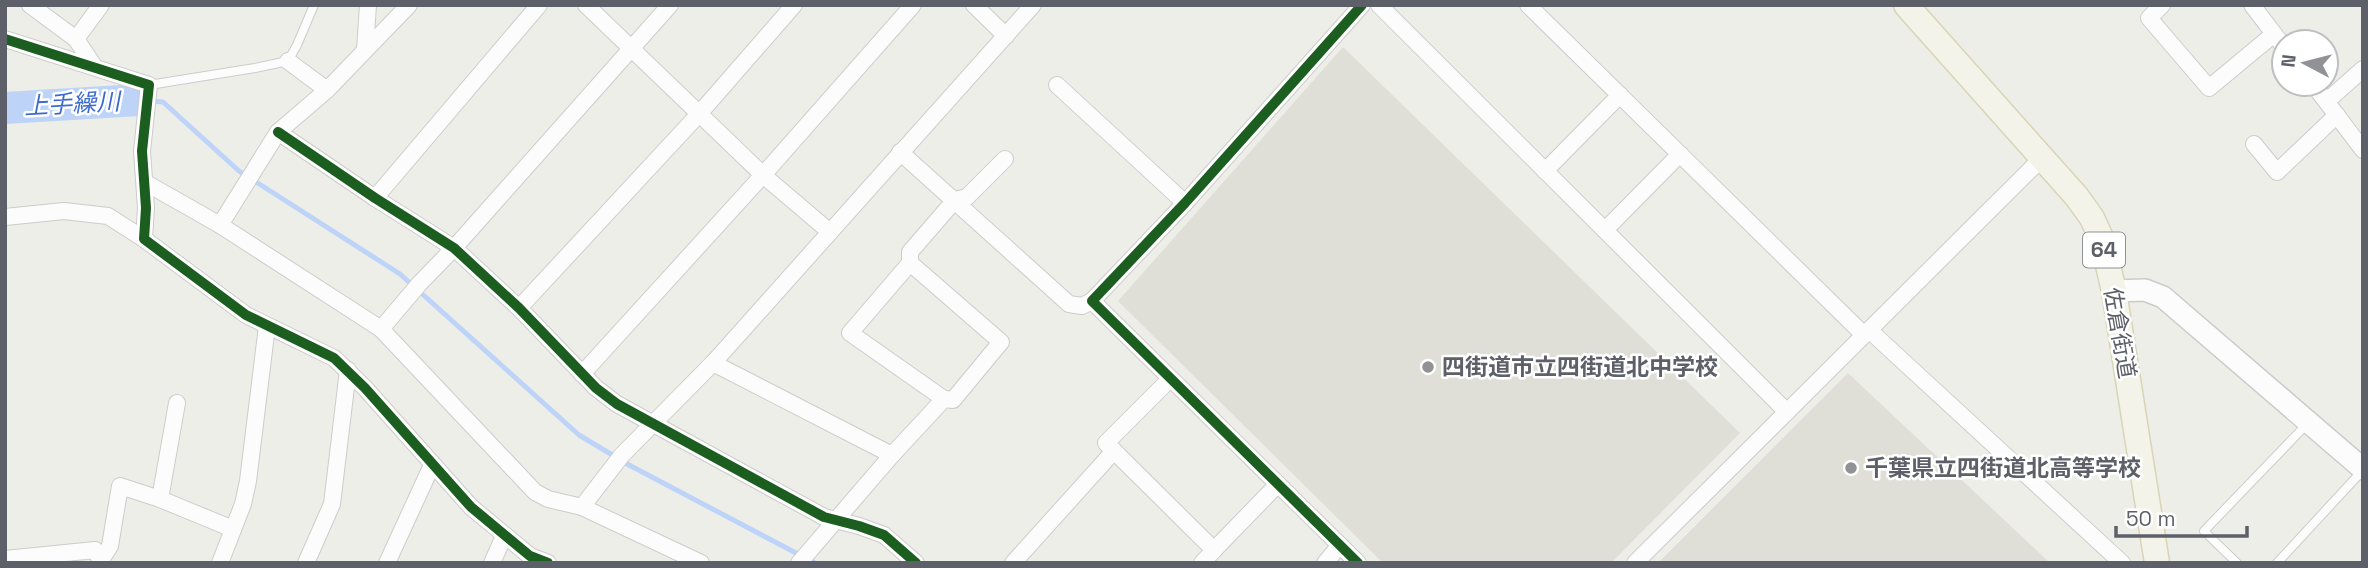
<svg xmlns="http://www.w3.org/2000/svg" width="2368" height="568" viewBox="0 0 2368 568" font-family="'Space Grotesk','Noto Sans JP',sans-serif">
<rect width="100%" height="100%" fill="#eeeee9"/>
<g fill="#dfdfd7">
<path d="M 1343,47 L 1740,433 L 1611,563 L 1383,563 L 1118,301 Z"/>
<path d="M 1848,373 L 2050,563 L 1658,563 Z"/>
</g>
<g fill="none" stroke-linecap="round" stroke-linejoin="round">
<path stroke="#bdd4f8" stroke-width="5" d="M 151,101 L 163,102 L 239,171 L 400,274 L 579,435 L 629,465 L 815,563"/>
<path stroke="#bdd4f8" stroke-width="32" d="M 5,108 L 139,100"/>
<g stroke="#cbcccb" stroke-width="10">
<g id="lane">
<path d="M 149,85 L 255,68 L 288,61 L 297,45 L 314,5"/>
<path d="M 2237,563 L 2204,531 L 2308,423"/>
<path d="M 2277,563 L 2363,470"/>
</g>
</g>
<g stroke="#cbcccb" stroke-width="18">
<g id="street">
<path d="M 30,5 L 76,39 L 94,66"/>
<path d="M 586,5 L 763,175 L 830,232"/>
<path d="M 974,5 L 1006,36"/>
<path d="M 1379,5 L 1787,412"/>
<path d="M 1528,5 L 1864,335"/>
<path d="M 2162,5 L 2149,18 L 2209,88 L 2274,34"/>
<path d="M 2252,5 L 2284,47"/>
<path d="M 5,39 L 149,85 L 142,151 L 146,208 L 144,239 L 246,315 L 334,358 L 365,388 L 471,507 L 530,556 L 548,563"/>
<path d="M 76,39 L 101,5"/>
<path d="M 365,50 L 368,5"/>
<path d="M 288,61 L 327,90"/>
<path d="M 2313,84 L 2363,150"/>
<path d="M 1057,85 L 1185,203"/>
<path d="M 2327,101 L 2363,69"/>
<path d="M 278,132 L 375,198 L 454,248 L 519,308 L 596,388 L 617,404 L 824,517 L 859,526 L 884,535 L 916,563"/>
<path d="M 2254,144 L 2277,172 L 2337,115"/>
<path d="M 900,152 L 1069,304 L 1082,306 L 1092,301"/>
<path d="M 1545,171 L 1620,95"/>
<path d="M 146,183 L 220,225 L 381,329 L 535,492 L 548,499 L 582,507 L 701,563"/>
<path d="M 375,198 L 539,5"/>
<path d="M 5,217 L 64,211 L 108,216 L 144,239"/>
<path d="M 220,225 L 278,132 L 327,90 L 409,5"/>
<path d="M 1605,230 L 1680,154"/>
<path d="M 910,263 L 850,333 L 944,399"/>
<path d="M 519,308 L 699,114 L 794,5"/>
<path d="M 381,329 L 420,283 L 454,248 L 670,5"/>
<path d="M 1869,330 L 2122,563"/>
<path d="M 713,363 L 892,455"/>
<path d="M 582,374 L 763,175 L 913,5"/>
<path d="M 1170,379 L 1106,443 L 1214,550 L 1278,484"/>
<path d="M 177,403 L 160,499 L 233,529"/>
<path d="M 582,507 L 622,455 L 713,363 L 1033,5"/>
<path d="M 5,559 L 95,550 L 102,563"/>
<path d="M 101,560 L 110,546 L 120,486 L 160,499"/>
<path d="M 220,563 L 243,504 L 248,481 L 267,326"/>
<path d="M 306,563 L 332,504 L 348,370"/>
<path d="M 387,563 L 432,465"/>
<path d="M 492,563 L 504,536"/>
<path d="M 799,563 L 892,455 L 944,399 L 953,400 L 1001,342 L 910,263 L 910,252 L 955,200 L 967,197 L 1005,159"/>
<path d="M 1013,563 L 1114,451"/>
<path d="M 1202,563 L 1214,550"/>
<path d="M 1325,563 L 1340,545"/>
<path d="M 1358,563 L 1092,301 L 1185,203 L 1362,5"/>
<path d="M 1635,563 L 2042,158"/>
</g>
</g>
<g stroke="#cacbcb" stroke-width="24">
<path id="secondary" d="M 2114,291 L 2145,290 L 2163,297 L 2363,469"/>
</g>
<g stroke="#d8d5b5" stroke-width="27">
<path id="primary" d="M 1906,5 L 2077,197 L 2092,218 L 2102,240 L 2114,291 L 2157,563"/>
</g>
<use href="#lane" stroke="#fcfcfc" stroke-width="8"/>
<use href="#street" stroke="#fcfcfc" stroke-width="16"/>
<use href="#secondary" stroke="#fcfcfc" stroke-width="21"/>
<use href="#primary" stroke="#f3f3e9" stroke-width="24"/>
<g stroke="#fff" stroke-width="15">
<g id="cycleway">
<path d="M 5,39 L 149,85 L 142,151 L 146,208 L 144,239 L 246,315 L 334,358 L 365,388 L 471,507 L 530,556 L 548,563"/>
<path d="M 278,132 L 375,198 L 454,248 L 519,308 L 596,388 L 617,404 L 824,517 L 859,526 L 884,535 L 916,563"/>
<path d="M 1358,563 L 1092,301 L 1185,203 L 1362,5"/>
</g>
</g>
<use href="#cycleway" stroke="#1b5e20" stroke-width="10"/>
</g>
<g fill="#909295" stroke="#fff" stroke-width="2.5">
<circle cx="1428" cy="367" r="7"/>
<circle cx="1851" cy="468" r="7"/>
</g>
<g text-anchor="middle" stroke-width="5" stroke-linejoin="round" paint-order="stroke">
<rect fill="#fff" stroke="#8e9095" stroke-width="2" x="2083" y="232.5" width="42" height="35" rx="5"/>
<g font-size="21" font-weight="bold" fill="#5d6068">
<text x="2104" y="257">64</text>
</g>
<g font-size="23" fill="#5d6068" stroke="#fff">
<text transform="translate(2120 333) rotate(80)" y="8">佐倉街道</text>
</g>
<g font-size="23" font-weight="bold" fill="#5d6068" stroke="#fff" text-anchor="start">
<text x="1442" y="375">四街道市立四街道北中学校</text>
<text x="1865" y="476">千葉県立四街道北高等学校</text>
</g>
<g font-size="24" font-style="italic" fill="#3c69d1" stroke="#fff">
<text transform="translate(72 104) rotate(-3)" y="8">上手繰川</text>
</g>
</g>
<rect width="2368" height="568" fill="none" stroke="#5d6068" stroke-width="14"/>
<g transform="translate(2305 63) rotate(277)"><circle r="33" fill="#ffffff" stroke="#bebfc3" stroke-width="2"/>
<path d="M0-5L12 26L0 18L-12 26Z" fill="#909295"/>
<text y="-10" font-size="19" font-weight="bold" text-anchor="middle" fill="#5d6068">N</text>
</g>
<path d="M2116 526v10h131v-10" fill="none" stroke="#5d6068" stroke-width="3.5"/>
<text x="2126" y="526" font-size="21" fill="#5d6068" stroke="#ffffff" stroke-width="5" paint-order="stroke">50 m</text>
</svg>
